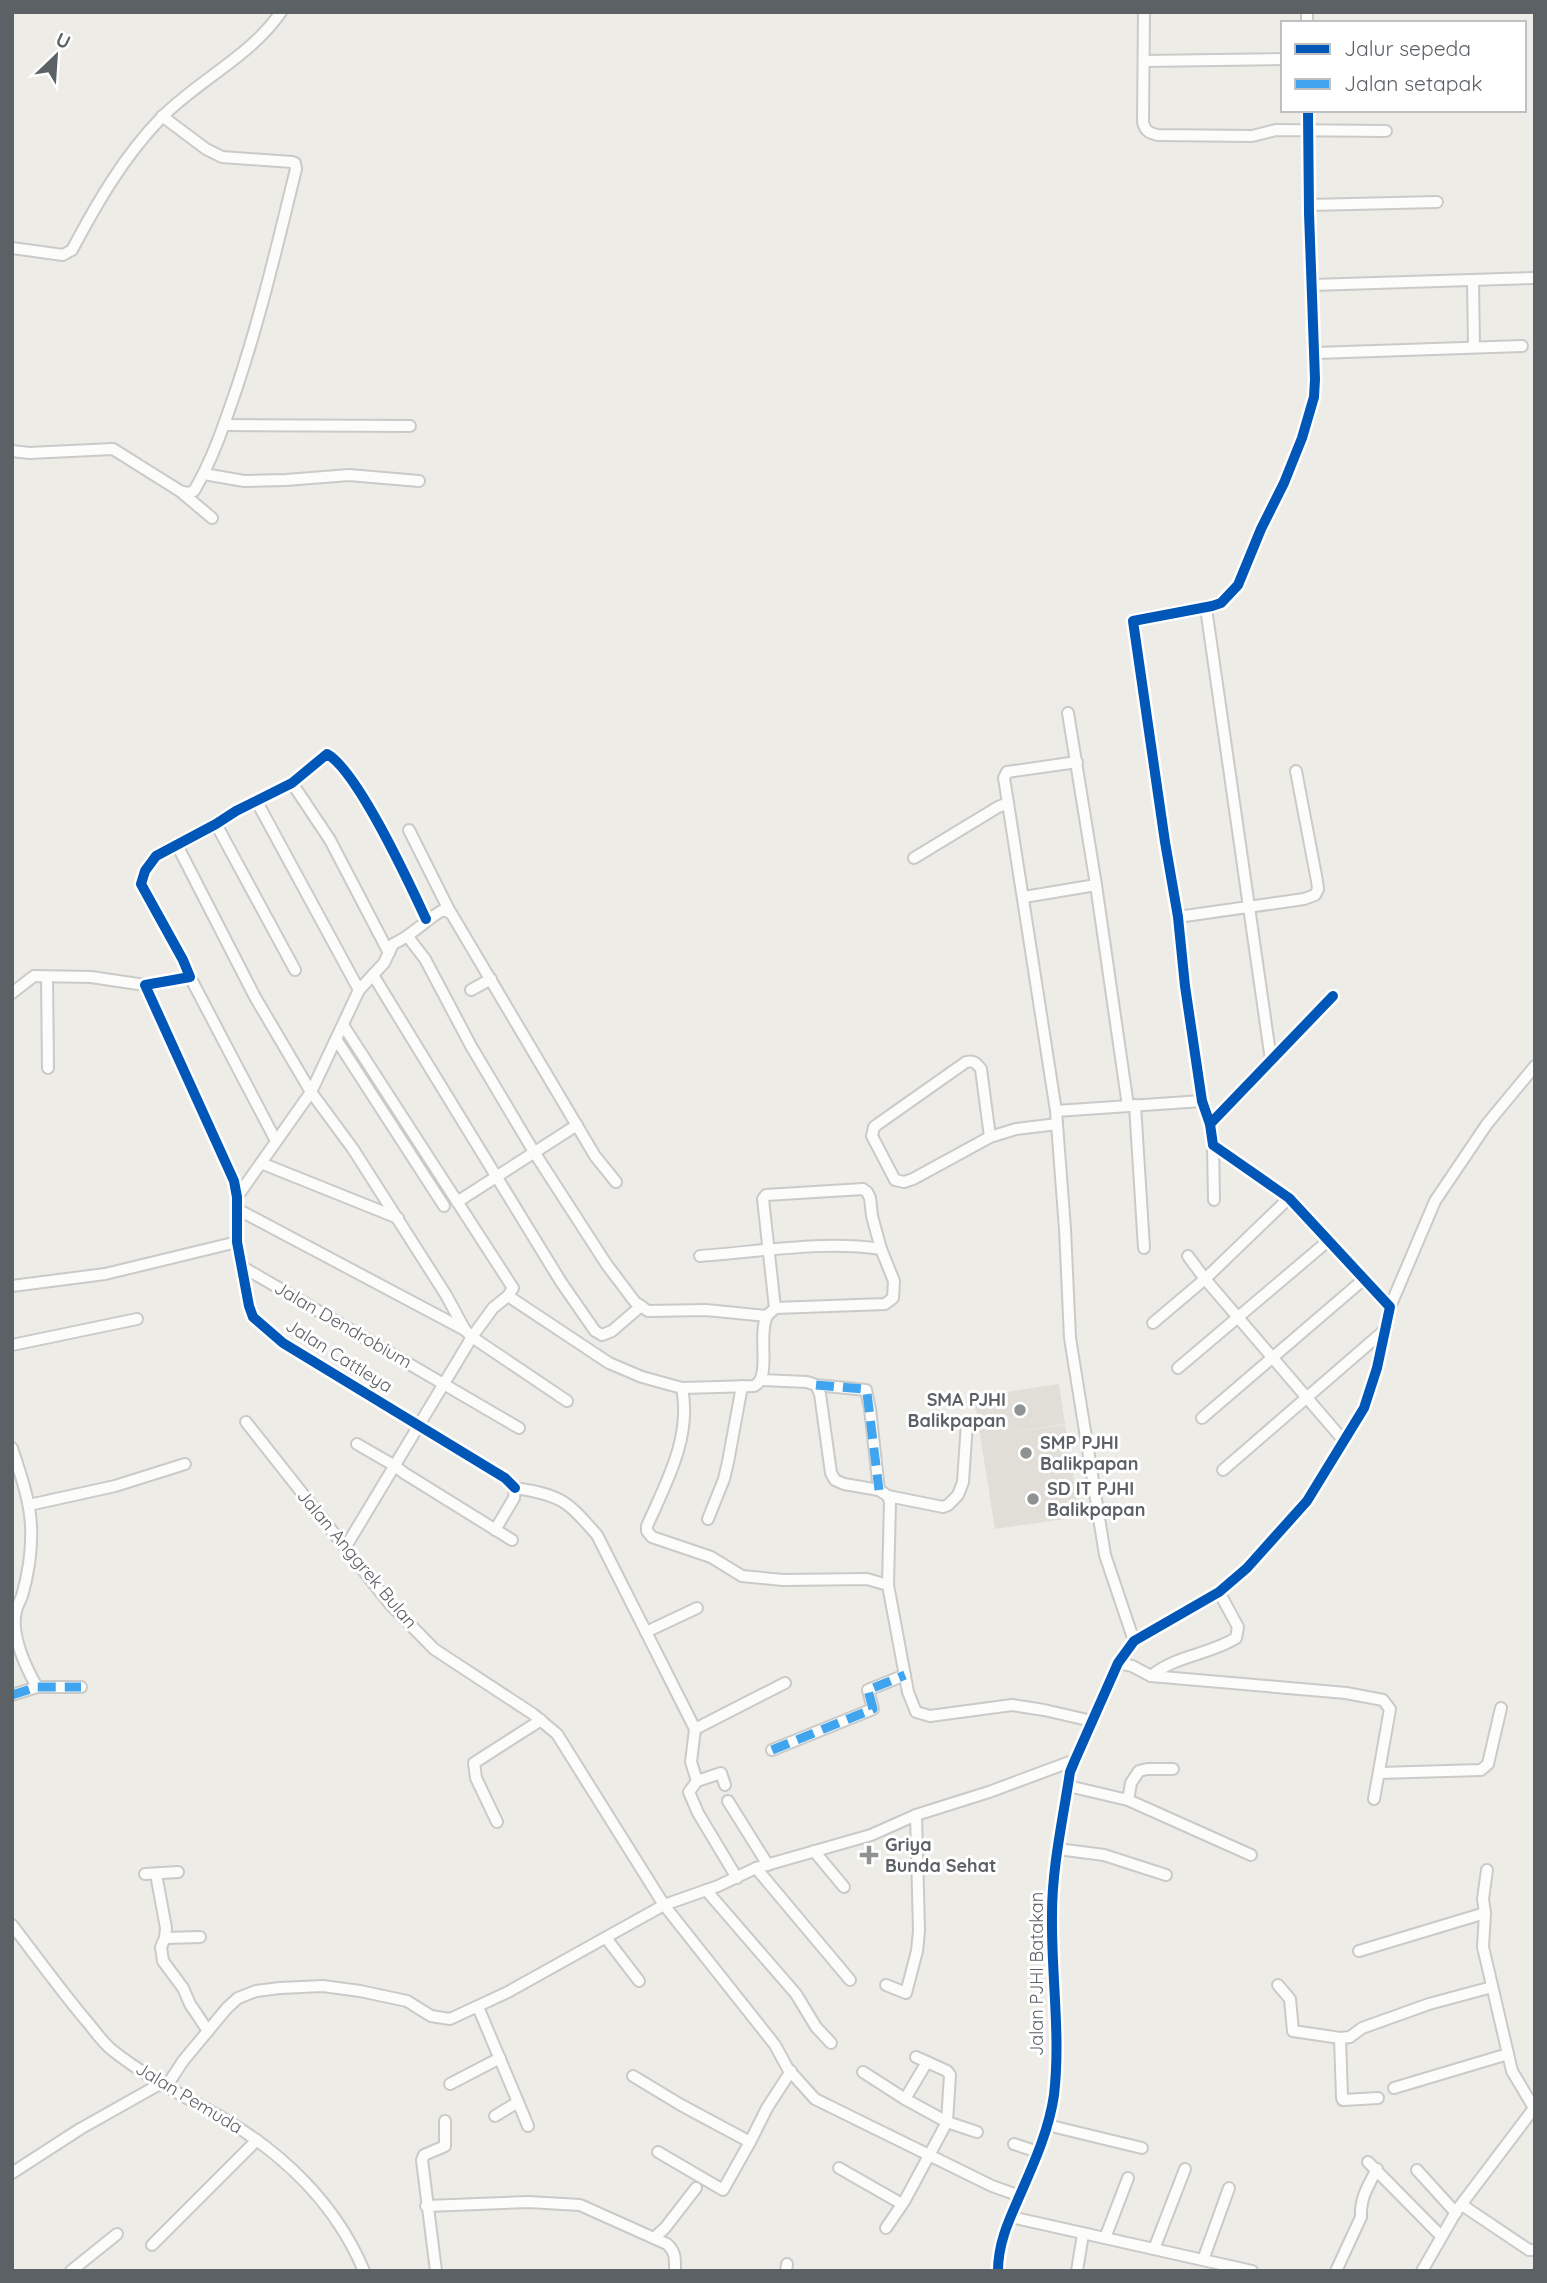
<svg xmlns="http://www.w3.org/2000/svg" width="1547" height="2283" viewBox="0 0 1547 2283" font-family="Quicksand,sans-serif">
<rect width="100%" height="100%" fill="#edece7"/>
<path fill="#e0ded7" d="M 1059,1384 L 1065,1424 L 986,1436 L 1065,1425 L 1072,1467 L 1041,1472 L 1072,1468 L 1079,1517 L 995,1529 L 974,1397 Z"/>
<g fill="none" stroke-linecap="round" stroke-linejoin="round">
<g stroke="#cacac9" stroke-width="14">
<g id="minor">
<path d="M 1144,12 L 1143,122 C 1145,131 1149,133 1158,135 L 1252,136 L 1276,130 L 1386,131"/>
<path d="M 1307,12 L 1307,23"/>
<path d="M 1144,61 L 1283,59"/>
<path d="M 1309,205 L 1437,202"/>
<path d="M 12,248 L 63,255 L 72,250 C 97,203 124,156 161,118 C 198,80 250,57 281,12"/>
<path d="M 1473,280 L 1474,347"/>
<path d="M 1312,285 L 1535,278"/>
<path d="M 1316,353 L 1522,346"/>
<path d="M 224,425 L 410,426"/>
<path d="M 12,451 L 29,453 L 113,449 L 180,491 L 188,493 L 194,491 C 213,459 225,422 237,387 C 261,315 278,242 296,169 L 295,163 L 292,162 L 222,157 L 206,149 L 162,116"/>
<path d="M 204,474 L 244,481 L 286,480 L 349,475 L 419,481"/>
<path d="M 180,491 L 212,518"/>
<path d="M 1206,608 L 1271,1060"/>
<path d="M 1068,713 L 1096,885 L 1128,1106"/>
<path d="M 292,783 L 330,840 L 389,953"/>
<path d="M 257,802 L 359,990"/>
<path d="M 1008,803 L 1004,778 L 1007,772 L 1077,762"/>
<path d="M 216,824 L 295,970"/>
<path d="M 409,830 L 450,912"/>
<path d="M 177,845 L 255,997 L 311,1092 L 353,1149 L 446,1295 L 465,1330 L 472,1337 L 567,1401"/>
<path d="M 914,858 L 998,807 L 1008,803 L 1056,1111 L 1065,1229 L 1070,1338 L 1105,1555 L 1134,1641"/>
<path d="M 1024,897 L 1096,885"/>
<path d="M 1178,917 L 1304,899 L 1315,895 L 1318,889 L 1317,881 L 1296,771"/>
<path d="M 426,919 C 410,885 358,771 327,754 L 292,783 L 236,811 L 216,824 L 156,856 L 145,871 L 141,884 L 183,960 L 190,977 L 145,985 L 234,1181 L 237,1197 L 237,1242 L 249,1306 L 253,1317 L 283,1343 L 505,1478 L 515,1488"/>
<path d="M 408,937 L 425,959 L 471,1046 L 534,1152 L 607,1265 L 635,1302 L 648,1311 L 706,1310 L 767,1316"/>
<path d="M 373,975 L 561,1282 L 595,1331 L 602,1335 L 612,1331 L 641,1306"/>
<path d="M 47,977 L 48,1068"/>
<path d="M 190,977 L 276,1141"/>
<path d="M 471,990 L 491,979"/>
<path d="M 12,993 L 34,976 L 91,977 L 145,985"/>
<path d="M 343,1025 L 513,1288 L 508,1296 L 493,1308 L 472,1337 L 345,1548"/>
<path d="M 336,1039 L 444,1206"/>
<path d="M 1135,1105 L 1144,1248"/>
<path d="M 1056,1111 L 1202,1101"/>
<path d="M 1210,1124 L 1202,1101 L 1185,986 L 1178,917 L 1165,842 L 1133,621 L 1212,606 L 1221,603 L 1238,585 L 1261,529 L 1284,483 L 1302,438 L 1314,397 L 1315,379 L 1309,213 L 1308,110"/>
<path d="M 990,1137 L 981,1069 C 976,1063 974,1060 966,1062 L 878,1124 L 874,1127 L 872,1136 L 895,1180 L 904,1182 L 913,1179 L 990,1137 L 1016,1129 L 1057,1124"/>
<path d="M 1213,1145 L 1214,1200"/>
<path d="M 261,1163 L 398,1218"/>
<path d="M 237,1197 L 311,1092 L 359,990 L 384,963 L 393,944 C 412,936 425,920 443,910 L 451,913 L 595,1156 L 616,1182"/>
<path d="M 457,1202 L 577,1125"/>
<path d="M 237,1209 L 465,1330"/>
<path d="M 700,1256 C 759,1252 822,1240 881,1249 L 894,1281 L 893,1298 L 885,1304 L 775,1308"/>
<path d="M 1188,1256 L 1205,1279 L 1344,1441"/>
<path d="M 241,1266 L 519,1428"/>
<path d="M 12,1286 L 105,1274 L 237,1242"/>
<path d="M 508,1296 L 609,1363 L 642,1377 L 682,1388 L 754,1386 C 772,1378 757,1334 767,1316 C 769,1313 773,1311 775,1308"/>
<path d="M 1390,1307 L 1435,1201 L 1487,1124 L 1535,1066"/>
<path d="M 775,1308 L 763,1199 L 766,1195 L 863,1189 L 867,1192 L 870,1198 L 872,1216 L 881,1249"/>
<path d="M 1153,1323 L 1205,1279 L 1289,1198"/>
<path d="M 12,1345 L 137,1319"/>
<path d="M 1178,1368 L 1328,1241"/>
<path d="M 761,1380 L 807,1382 L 816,1385 L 866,1390 L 870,1409 L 879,1490"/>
<path d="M 816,1385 L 820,1394 L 831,1473 L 835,1480 L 844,1484 L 879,1490 L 888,1496 L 943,1507 L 948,1505 L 958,1495 L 963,1482 L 967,1423"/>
<path d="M 682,1388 C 692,1437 666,1483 647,1526 L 647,1531 L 652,1537 L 711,1557 L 742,1576 L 783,1580 L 867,1579 L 888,1585 L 908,1692 L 916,1712 L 930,1716 L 1012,1705 L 1044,1710 L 1092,1721"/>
<path d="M 1202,1418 L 1363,1280"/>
<path d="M 246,1422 L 389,1603 L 434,1649 L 533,1714 L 557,1734 L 664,1905 L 775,2045 L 788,2069 L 815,2099 L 992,2186 L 1020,2196"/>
<path d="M 357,1444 L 395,1466 L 404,1473 L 512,1540"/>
<path d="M 12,1448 C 20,1473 30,1500 31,1526 C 32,1548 28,1575 22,1596 C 20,1601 17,1606 16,1611 C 10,1634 26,1668 37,1687"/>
<path d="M 1223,1470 L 1386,1329"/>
<path d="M 515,1488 C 562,1495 567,1501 597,1535 L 695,1729 L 691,1762 L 697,1781 L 689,1792 L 698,1813 L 737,1878"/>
<path d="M 888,1496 L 890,1502 L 888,1585"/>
<path d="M 29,1505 L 115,1486 L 185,1464"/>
<path d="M 708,1519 L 724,1479 L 728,1462 L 742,1386"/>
<path d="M 495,1530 L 514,1498 L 515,1488"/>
<path d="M 646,1632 L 697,1608"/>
<path d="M 1118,1663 L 1132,1666 L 1151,1676 L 1346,1693 L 1383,1700 L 1390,1709 L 1374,1799"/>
<path d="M 1151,1676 C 1176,1655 1209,1655 1236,1638 L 1238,1627 L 1219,1592"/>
<path d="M 12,1695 L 37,1687 L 81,1687"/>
<path d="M 695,1729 L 785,1683"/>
<path d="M 772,1750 L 873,1709 L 868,1690 L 905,1675"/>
<path d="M 1379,1773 L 1481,1770 L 1488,1764 L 1501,1708"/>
<path d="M 697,1781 L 721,1773 L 725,1785"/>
<path d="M 1068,1786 L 1128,1800 L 1251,1855"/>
<path d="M 1128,1800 L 1131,1783 L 1139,1771 L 1147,1769 L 1173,1769"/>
<path d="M 728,1801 L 768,1865"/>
<path d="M 497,1822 L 476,1778 L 474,1763 L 541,1720"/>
<path d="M 1058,1849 L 1104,1855 L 1166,1875"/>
<path d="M 814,1851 L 844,1887"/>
<path d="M 756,1868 L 850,1980"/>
<path d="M 145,1874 L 178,1872"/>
<path d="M 156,1874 L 166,1928 L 165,1938 L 161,1947 L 163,1961 L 183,1988 L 190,2004 L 208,2031"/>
<path d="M 706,1890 L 796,1994 L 816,2027 L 831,2043"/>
<path d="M 1485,1913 L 1483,1899 L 1487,1870"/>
<path d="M 12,1925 C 36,1956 59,1988 84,2018 C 93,2028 101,2041 112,2050 C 146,2077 184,2096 221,2117 C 283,2153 336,2204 364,2271"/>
<path d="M 165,1938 L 200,1937"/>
<path d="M 606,1938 L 639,1981"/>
<path d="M 1359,1951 L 1485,1913 L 1483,1947 L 1512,2071 L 1534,2108"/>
<path d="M 886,1985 L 906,1993 L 917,1951 L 919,1931 L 916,1815"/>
<path d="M 1278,1985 L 1290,1999 L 1293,2031 L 1340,2038 L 1350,2037 L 1362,2028 L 1429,2004 L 1492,1987"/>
<path d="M 478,2007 L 518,2102 L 495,2116"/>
<path d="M 1340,2038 L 1342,2098 L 1343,2100 L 1378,2098"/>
<path d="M 916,2057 L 947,2071 L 950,2075 L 947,2122 L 977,2132"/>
<path d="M 863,2072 L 905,2099"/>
<path d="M 633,2076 L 681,2105 L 750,2142 L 767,2108 L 791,2071"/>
<path d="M 450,2084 L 500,2058"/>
<path d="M 166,2087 L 183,2061 L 227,2008 L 238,1998 L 256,1991 L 280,1988 L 323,1986 L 360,1991 L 407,2001 L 431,2016 L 450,2019 L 508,1992 L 664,1905 L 718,1886 L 756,1868 L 871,1835 L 916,1815 L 989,1792 L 1075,1760"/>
<path d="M 1394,2088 L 1508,2054"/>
<path d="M 518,2102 L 528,2126"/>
<path d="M 1047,2125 L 1142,2148"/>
<path d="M 1014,2144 L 1038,2152"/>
<path d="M 658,2152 L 723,2190 L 750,2142"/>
<path d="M 1368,2162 L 1441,2236"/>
<path d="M 839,2168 L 902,2204"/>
<path d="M 1417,2170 L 1456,2213"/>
<path d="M 12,2173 L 80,2129 L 160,2084"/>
<path d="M 1462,2205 L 1529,2250 L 1535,2250"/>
<path d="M 426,2206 L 528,2202 L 580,2205 L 667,2244 C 676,2252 675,2259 675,2271"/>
<path d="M 1011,2217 L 1252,2271"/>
<path d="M 886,2228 L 905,2200 L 947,2122 L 905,2099 L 927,2062"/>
<path d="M 654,2238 L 665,2228 L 696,2188"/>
<path d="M 1105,2238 L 1128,2178"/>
<path d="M 152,2245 L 257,2140"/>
<path d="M 1154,2249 L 1185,2169"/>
<path d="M 1203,2260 L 1229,2188"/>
<path d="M 71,2271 L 117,2234"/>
<path d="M 436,2271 L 422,2160 L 424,2155 L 445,2146 L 445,2121"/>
<path d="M 786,2271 L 787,2264"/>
<path d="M 998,2271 C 998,2243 1009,2220 1020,2195 C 1034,2163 1049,2130 1054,2095 C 1061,2035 1051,1974 1052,1914 C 1052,1867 1063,1819 1070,1772 L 1075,1760 L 1118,1663 L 1134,1641 L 1219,1592 L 1247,1568 L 1307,1501 L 1364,1408 L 1377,1368 L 1390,1307 L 1289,1198 L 1213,1145 L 1210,1124 L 1333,996"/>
<path d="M 1077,2271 L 1083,2234"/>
<path d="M 1336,2271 L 1361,2217 C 1360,2198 1368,2186 1377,2169"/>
<path d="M 1422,2271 L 1457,2210 L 1535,2107"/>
</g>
</g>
<use href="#minor" stroke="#fcfcfb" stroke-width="10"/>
<g stroke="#40a5ee" stroke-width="9" stroke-dasharray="18 9" stroke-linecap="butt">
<path d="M 816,1385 L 863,1389 L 867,1393 L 879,1490"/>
<path d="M 12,1695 L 37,1687 L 81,1687"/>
<path d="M 772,1750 L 873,1709 L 868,1690 L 905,1675"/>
</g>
<g stroke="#fff" stroke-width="15">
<g id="cycleway">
<path d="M 426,919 C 410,885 358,771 327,754 L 292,783 L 236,811 L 216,824 L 156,856 L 145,871 L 141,884 L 183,960 L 190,977 L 145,985 L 234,1181 L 237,1197 L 237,1242 L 249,1306 L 253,1317 L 283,1343 L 505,1478 L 515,1488"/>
<path d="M 1210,1124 L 1202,1101 L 1185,986 L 1178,917 L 1165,842 L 1133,621 L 1212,606 L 1221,603 L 1238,585 L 1261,529 L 1284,483 L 1302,438 L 1314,397 L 1315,379 L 1309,213 L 1308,110"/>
<path d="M 998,2271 C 998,2243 1009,2220 1020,2195 C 1034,2163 1049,2130 1054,2095 C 1061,2035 1051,1974 1052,1914 C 1052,1867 1063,1819 1070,1772 L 1075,1760 L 1118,1663 L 1134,1641 L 1219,1592 L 1247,1568 L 1307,1501 L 1364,1408 L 1377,1368 L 1390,1307 L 1289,1198 L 1213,1145 L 1210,1124 L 1333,996"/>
</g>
</g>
<use href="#cycleway" stroke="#0057b8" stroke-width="10"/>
</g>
<g fill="#8f9293" stroke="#fff" stroke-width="2.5">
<circle cx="1020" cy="1410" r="7"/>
<circle cx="1026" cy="1453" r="7"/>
<circle cx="1033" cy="1499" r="7"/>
<path d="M865.5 1844.5h7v7h7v7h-7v7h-7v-7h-7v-7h7z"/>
</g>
<g text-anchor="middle" stroke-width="6" stroke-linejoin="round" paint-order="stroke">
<g font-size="18" fill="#5c6166" stroke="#fff">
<text transform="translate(343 1325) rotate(30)" y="6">Jalan Dendrobium</text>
<text transform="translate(339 1356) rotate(32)" y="6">Jalan Cattleya</text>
<text transform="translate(357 1559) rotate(50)" y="6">Jalan Anggrek Bulan</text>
<text transform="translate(1037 1974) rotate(-90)" y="6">Jalan PJHI Batakan</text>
<text transform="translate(189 2098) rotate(31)" y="6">Jalan Pemuda</text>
</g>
<g font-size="18" font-weight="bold" fill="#5c6166" stroke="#fff" text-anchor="start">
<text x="1006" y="1406" text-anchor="end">SMA PJHI<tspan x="1006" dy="21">Balikpapan</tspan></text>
<text x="1040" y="1449">SMP PJHI<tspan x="1040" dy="21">Balikpapan</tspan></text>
<text x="1047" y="1495">SD IT PJHI<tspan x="1047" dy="21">Balikpapan</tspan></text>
<text x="885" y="1851">Griya<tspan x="885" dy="21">Bunda Sehat</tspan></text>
</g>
</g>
<rect width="1547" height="2283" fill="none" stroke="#5c6166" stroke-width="28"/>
<rect x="1281" y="21" width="245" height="91" fill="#ffffff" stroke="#bec0c2" stroke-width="2"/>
<rect x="1295" y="44" width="35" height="10" fill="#0057b8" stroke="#bec0c2" stroke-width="2"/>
<text x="1344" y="56" font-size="21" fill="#5c6166">Jalur sepeda</text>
<rect x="1295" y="79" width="35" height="10" fill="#40a5ee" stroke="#bec0c2" stroke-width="2"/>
<text x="1344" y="91" font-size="21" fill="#5c6166">Jalan setapak</text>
<g transform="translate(56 56) rotate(25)" stroke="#ffffff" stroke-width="5" paint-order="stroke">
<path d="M0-5L12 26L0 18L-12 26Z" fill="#5c6166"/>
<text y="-10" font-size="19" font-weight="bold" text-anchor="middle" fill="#5c6166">U</text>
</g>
</svg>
